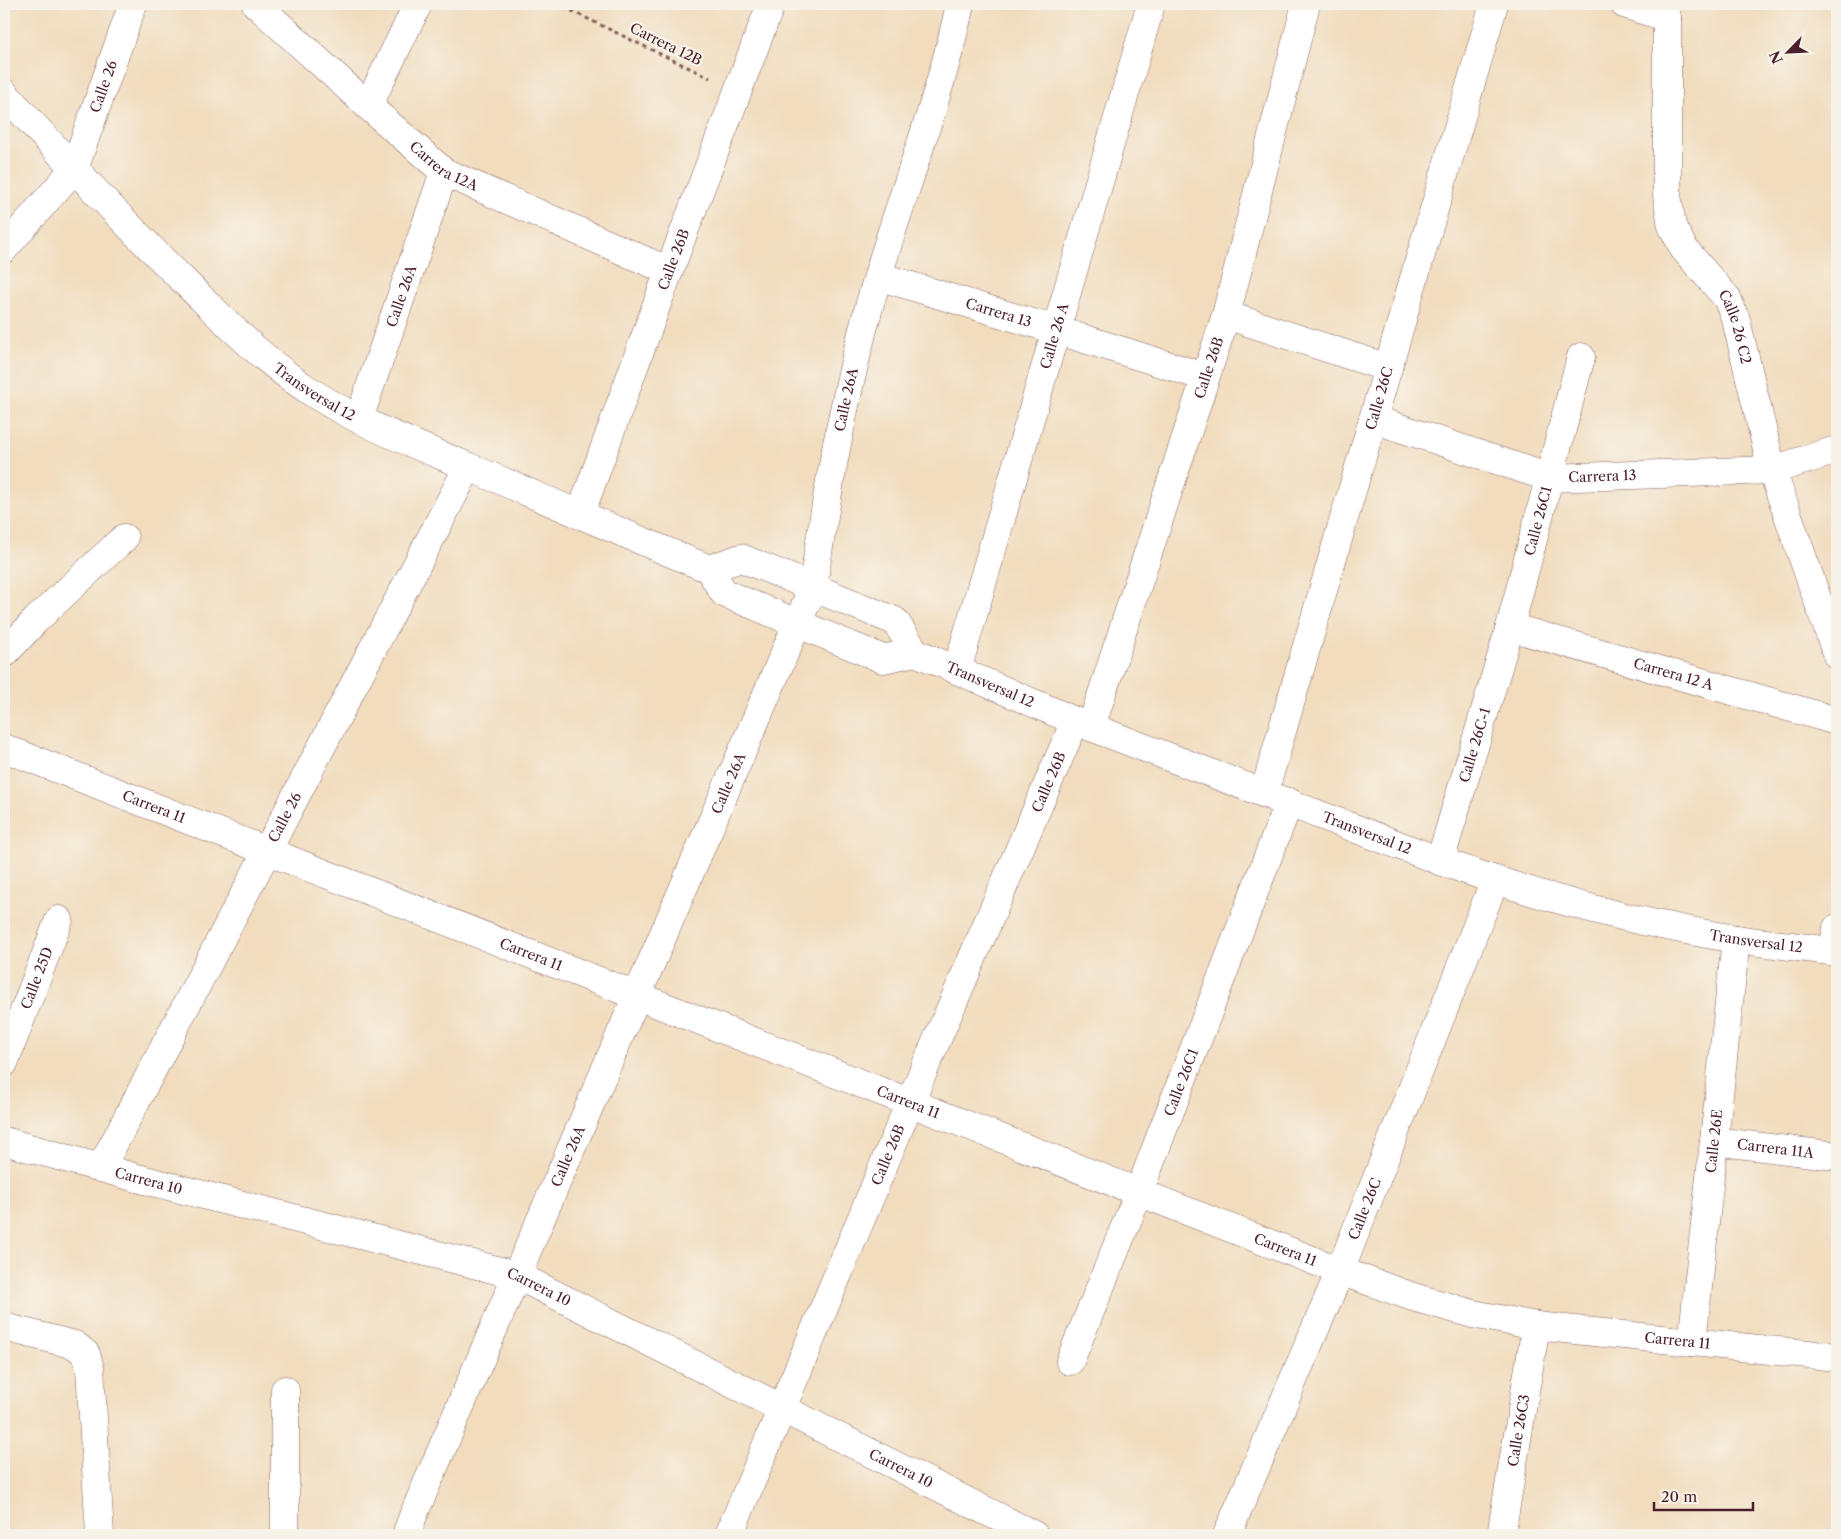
<svg xmlns="http://www.w3.org/2000/svg" width="1841" height="1539" viewBox="0 0 1841 1539" font-family="'Libre Caslon Text',serif">
<rect width="100%" height="100%" fill="#f7f3e8"/>
<filter id="ink" filterUnits="userSpaceOnUse"><feTurbulence type="fractalNoise" baseFrequency=".02" numOctaves="2"/><feDisplacementMap in="SourceGraphic" scale="10" xChannelSelector="R" yChannelSelector="G"/><feConvolveMatrix kernelMatrix="1 2 1 2 8 2 1 2 1" color-interpolation-filters="sRGB"/></filter>
<filter id="wash" filterUnits="userSpaceOnUse"><feTurbulence type="fractalNoise" baseFrequency=".0096" numOctaves="4" result="noise"/><feDisplacementMap in="SourceGraphic" scale="20" xChannelSelector="R" yChannelSelector="G"/><feGaussianBlur stdDeviation="1.12" result="paint"/><feColorMatrix in="noise" values="0 0 0 0 0 0 0 0 0 0 0 0 0 0 0 0 0 1.4 0 .05"/><feComposite in="paint" operator="in"/></filter>
<g filter="url(#wash)">
<rect width="100%" height="100%" fill="#f1dcbd"/>
</g>
<g filter="url(#ink)">
<g fill="none" stroke-linecap="round" stroke-linejoin="round">
<g stroke="#84615e" stroke-width="29">
<g id="street">
<path id="s1" d="M 256,4 L 368,106 L 444,172 L 669,271"/>
<path d="M 1624,4 L 1667,18"/>
<path id="s2" d="M 1664,4 L 1667,18 L 1667,195 L 1672,226 L 1684,249 L 1727,298 L 1736,320 L 1772,470 L 1837,655"/>
<path d="M 368,106 L 418,4"/>
<path id="s3" d="M 4,249 L 74,169 L 133,4"/>
<path id="s4" d="M 878,276 L 1056,330 L 1205,377"/>
<path d="M 1226,315 L 1388,368"/>
<path id="s5" d="M 359,419 L 444,172"/>
<path id="s6" d="M 1373,419 L 1550,478 L 1772,470 L 1837,450"/>
<path id="s7" d="M 580,515 L 669,271 L 771,4"/>
<path id="s8" d="M 1510,627 L 1837,721"/>
<path d="M 4,654 L 36,620 L 124,538"/>
<path id="s9" d="M 957,670 L 1151,4"/>
<path id="s10" d="M 1091,727 L 1226,315 L 1306,4"/>
<path id="s11" d="M 4,748 L 1340,1271 L 1413,1297 L 1473,1314 L 1536,1326 L 1837,1357"/>
<path id="s12" d="M 1264,793 L 1494,4"/>
<path id="s13" d="M 1440,861 L 1510,627 L 1581,357"/>
<path d="M 1833,951 L 1837,928"/>
<path id="s14" d="M 4,1063 L 59,920"/>
<path id="s15" d="M 4,1141 L 137,1178 L 516,1275 L 1034,1535"/>
<path id="s16" d="M 1714,1141 L 1837,1156"/>
<path id="s17" d="M 101,1168 L 468,467"/>
<path d="M 4,1327 L 75,1345 L 86,1354 L 90,1368 L 100,1535"/>
<path id="s18" d="M 1692,1342 L 1736,939"/>
<path id="s19" d="M 1070,1361 L 1139,1192 L 1289,802"/>
<path d="M 285,1535 L 285,1390"/>
<path id="s20" d="M 729,1535 L 910,1102 L 1075,721"/>
<path id="s21" d="M 1227,1535 L 1340,1271 L 1495,880"/>
<path id="s22" d="M 1501,1535 L 1536,1326"/>
</g>
</g>
<g stroke="#84615e" stroke-width="29">
<g id="secondary">
<path id="s23" d="M 4,93 C 65,159 126,225 191,288 C 230,326 269,366 316,395 C 363,425 417,445 469,467 C 549,501 629,536 709,569 L 724,593 L 883,659 L 915,652"/>
<path id="s24" d="M 709,569 L 741,558 L 895,621 L 915,652 L 1075,721 L 1440,861 C 1536,896 1635,923 1736,939 C 1769,944 1804,947 1837,952"/>
<path id="s25" d="M 406,1535 L 413,1516 L 813,587 C 828,482 847,378 878,276 C 905,185 941,96 960,4"/>
</g>
</g>
<path stroke="#84615e" stroke-width="3" stroke-dasharray="4 4" stroke-linecap="butt" d="M 557,4 L 710,78"/>
<use href="#street" stroke="#fff" stroke-width="28"/>
<use href="#secondary" stroke="#fff" stroke-width="28"/>
</g>
</g>
<g text-anchor="middle" stroke-width="5" stroke-linejoin="round" paint-order="stroke">
<g font-size="14" fill="#4a1f2b" stroke="#f7f3e8">
<text transform="translate(666 44) rotate(26)" y="5">Carrera 12B</text>
<text dy="5" stroke="none"><textPath href="#s3" startOffset="194">Calle 26</textPath></text>
<text dy="5" stroke="none"><textPath href="#s1" startOffset="249">Carrera 12A</textPath></text>
<text dy="5" stroke="none"><textPath href="#s7" startOffset="272">Calle 26B</textPath></text>
<text dy="5" stroke="none"><textPath href="#s5" startOffset="130">Calle 26A</textPath></text>
<text dy="5" stroke="none"><textPath href="#s4" startOffset="126">Carrera 13</textPath></text>
<text dy="5" stroke="none"><textPath href="#s2" startOffset="344">Calle 26 C2</textPath></text>
<text dy="5" stroke="none"><textPath href="#s9" startOffset="348">Calle 26 A</textPath></text>
<text dy="5" stroke="none"><textPath href="#s10" startOffset="378">Calle 26B</textPath></text>
<text dy="5" stroke="none"><textPath href="#s23" startOffset="432">Transversal 12</textPath></text>
<text dy="5" stroke="none"><textPath href="#s12" startOffset="411">Calle 26C</textPath></text>
<text dy="5" stroke="none"><textPath href="#s25" startOffset="1222">Calle 26A</textPath></text>
<text dy="5" stroke="none"><textPath href="#s6" startOffset="239">Carrera 13</textPath></text>
<text dy="5" stroke="none"><textPath href="#s13" startOffset="354">Calle 26C1</textPath></text>
<text dy="5" stroke="none"><textPath href="#s8" startOffset="170">Carrera 12 A</textPath></text>
<text dy="5" stroke="none"><textPath href="#s24" startOffset="319">Transversal 12</textPath></text>
<text dy="5" stroke="none"><textPath href="#s13" startOffset="121">Calle 26C-1</textPath></text>
<text dy="5" stroke="none"><textPath href="#s20" startOffset="818">Calle 26B</textPath></text>
<text dy="5" stroke="none"><textPath href="#s25" startOffset="818">Calle 26A</textPath></text>
<text dy="5" stroke="none"><textPath href="#s11" startOffset="161">Carrera 11</textPath></text>
<text dy="5" stroke="none"><textPath href="#s17" startOffset="396">Calle 26</textPath></text>
<text dy="5" stroke="none"><textPath href="#s24" startOffset="724">Transversal 12</textPath></text>
<text dy="5" stroke="none"><textPath href="#s24" startOffset="1129">Transversal 12</textPath></text>
<text dy="5" stroke="none"><textPath href="#s11" startOffset="566">Carrera 11</textPath></text>
<text dy="5" stroke="none"><textPath href="#s14" startOffset="91">Calle 25D</textPath></text>
<text dy="5" stroke="none"><textPath href="#s19" startOffset="300">Calle 26C1</textPath></text>
<text dy="5" stroke="none"><textPath href="#s11" startOffset="971">Carrera 11</textPath></text>
<text dy="5" stroke="none"><textPath href="#s18" startOffset="202">Calle 26E</textPath></text>
<text dy="5" stroke="none"><textPath href="#s16" startOffset="62">Carrera 11A</textPath></text>
<text dy="5" stroke="none"><textPath href="#s20" startOffset="412">Calle 26B</textPath></text>
<text dy="5" stroke="none"><textPath href="#s25" startOffset="412">Calle 26A</textPath></text>
<text dy="5" stroke="none"><textPath href="#s15" startOffset="150">Carrera 10</textPath></text>
<text dy="5" stroke="none"><textPath href="#s21" startOffset="354">Calle 26C</textPath></text>
<text dy="5" stroke="none"><textPath href="#s11" startOffset="1376">Carrera 11</textPath></text>
<text dy="5" stroke="none"><textPath href="#s15" startOffset="555">Carrera 10</textPath></text>
<text dy="5" stroke="none"><textPath href="#s11" startOffset="1781">Carrera 11</textPath></text>
<text dy="5" stroke="none"><textPath href="#s22" startOffset="106">Calle 26C3</textPath></text>
<text dy="5" stroke="none"><textPath href="#s15" startOffset="960">Carrera 10</textPath></text>
</g>
</g>
<rect width="1841" height="1539" fill="none" stroke="#f7f3e8" stroke-width="20"/>
<g transform="translate(1788 52) rotate(246)" stroke="#f7f3e8" stroke-width="4" paint-order="stroke">
<path d="M0-4L9 19L0 12L-9 19Z" fill="#4a1f2b"/>
<text y="-8" font-size="14" font-weight="bold" text-anchor="middle" fill="#4a1f2b">N</text>
</g>
<path d="M1654 1502v8h99v-8" fill="none" stroke="#4a1f2b" stroke-width="2.5"/>
<text x="1661" y="1502" font-size="15" fill="#4a1f2b" stroke="#f7f3e8" stroke-width="4" paint-order="stroke">20 m</text>
</svg>
